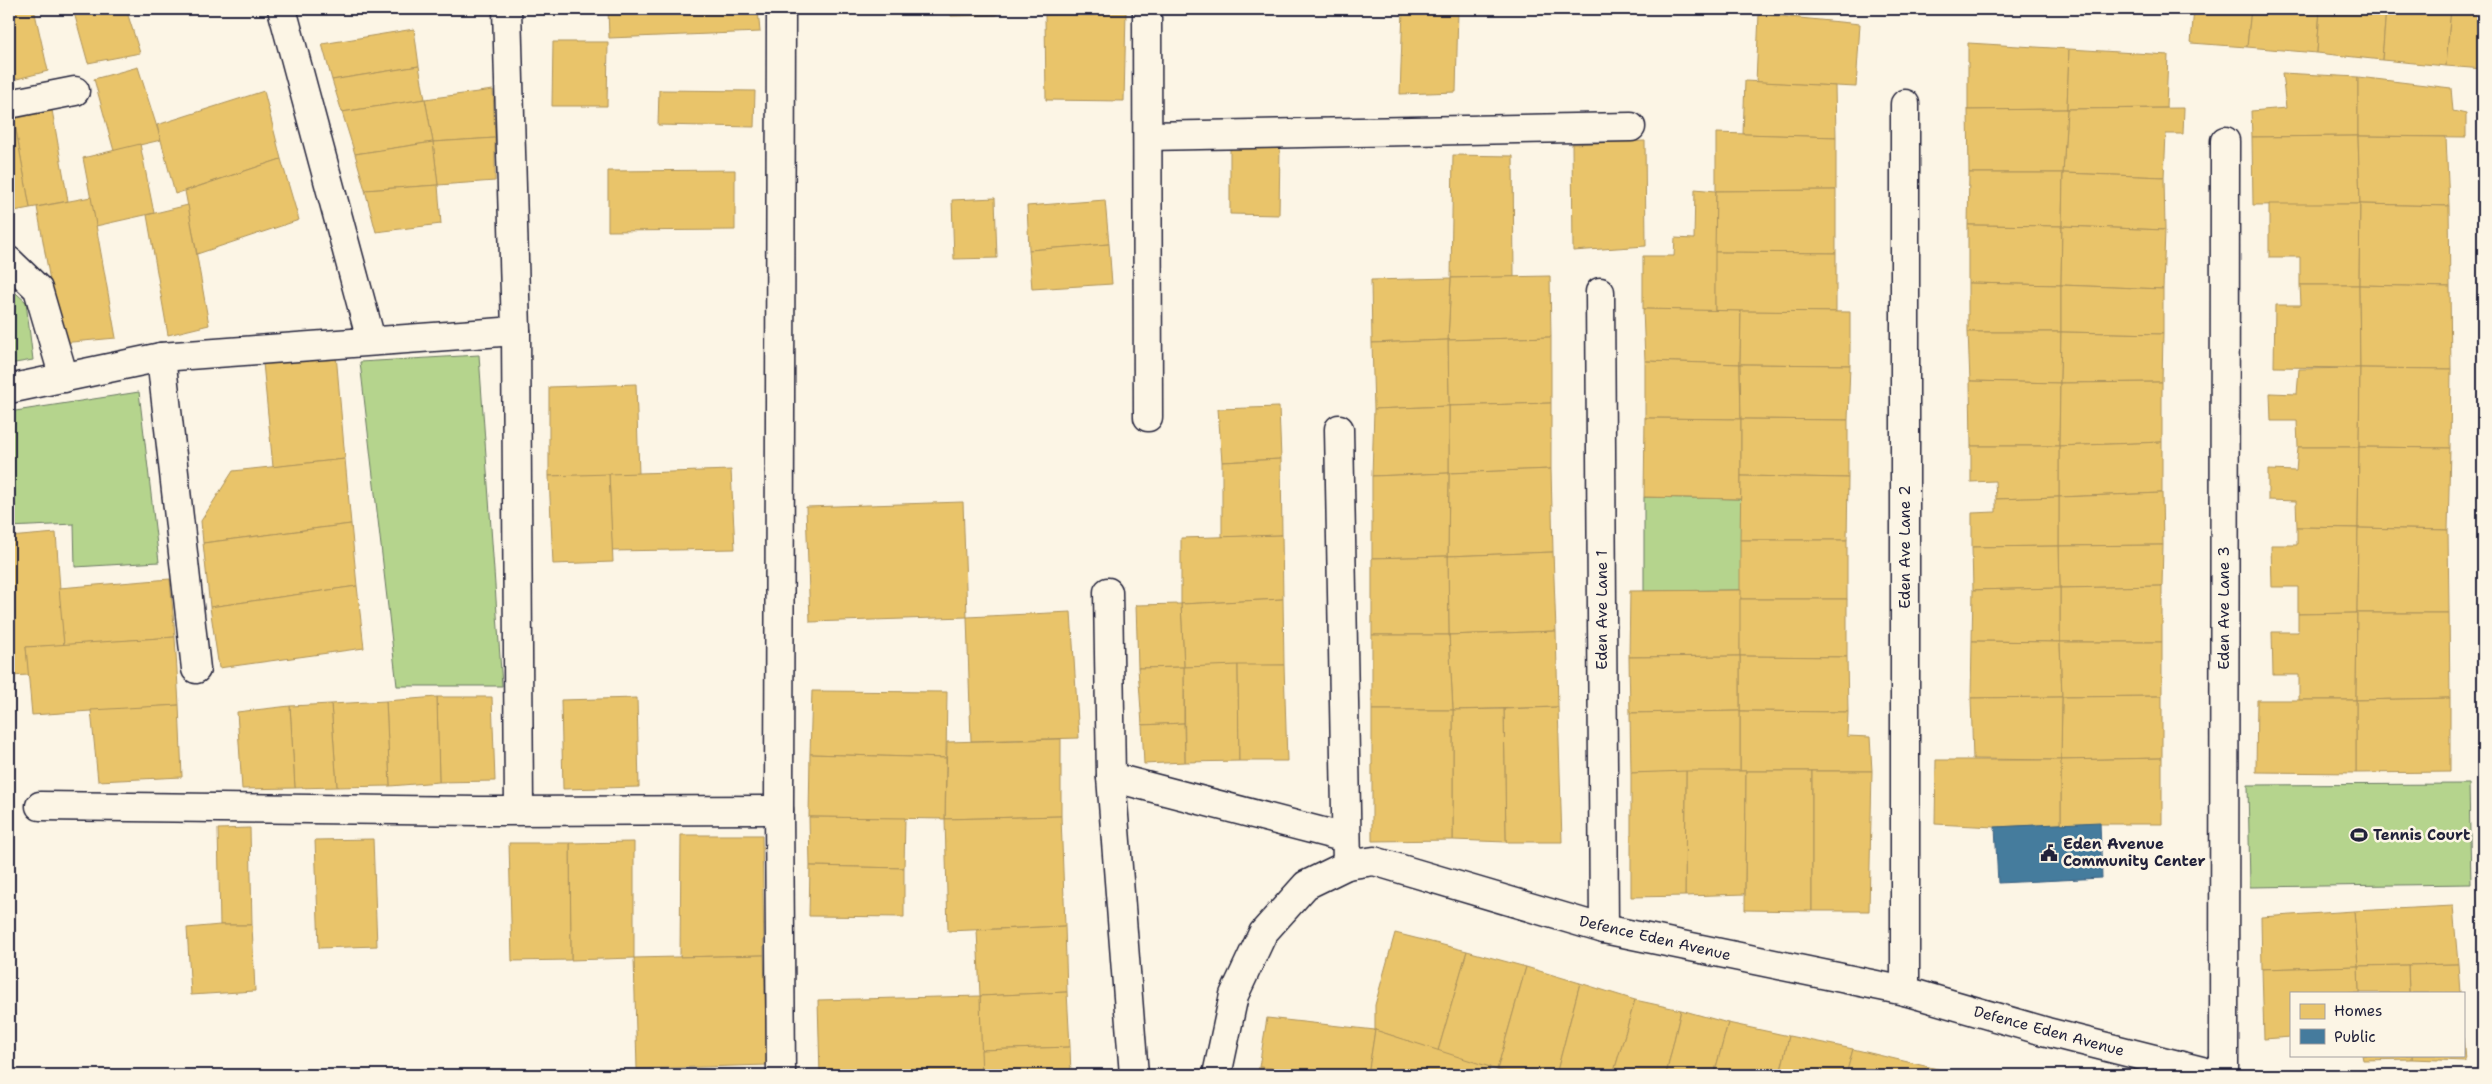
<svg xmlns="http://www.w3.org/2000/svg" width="2492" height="1084" viewBox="0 0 2492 1084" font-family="'Shantell Sans',sans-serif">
<rect width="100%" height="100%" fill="#fcf5e5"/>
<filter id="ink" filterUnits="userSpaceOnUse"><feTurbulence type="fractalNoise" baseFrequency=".02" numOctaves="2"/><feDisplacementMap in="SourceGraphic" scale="10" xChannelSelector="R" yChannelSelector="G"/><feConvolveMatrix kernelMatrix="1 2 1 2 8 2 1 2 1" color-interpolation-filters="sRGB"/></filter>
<g filter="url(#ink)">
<g fill="#b5d48d" stroke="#6c7b64">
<path d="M 9,287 L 26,302 L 33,360 L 9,364 Z"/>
<path d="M 479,355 L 502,686 L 397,686 L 360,362 Z"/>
<path d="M 139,392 L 159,562 L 75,567 L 74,524 L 9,527 L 9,412 Z"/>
<path d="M 1644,497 L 1741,499 L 1741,590 L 1644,591 Z"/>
<path d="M 2469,784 L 2471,884 L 2250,887 L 2248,785 Z"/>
</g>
<g fill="#e9c46a" stroke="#ad935c">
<path d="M 9,9 L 34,9 L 48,71 L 9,81 Z"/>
<path d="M 73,9 L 126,9 L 140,53 L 88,63 Z"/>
<path d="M 608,9 L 758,9 L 760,32 L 609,38 Z"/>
<path d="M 802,9 L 912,9 L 912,11 L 802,13 Z"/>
<path d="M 951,9 L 997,9 L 997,15 L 951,16 Z"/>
<path d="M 1045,9 L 1125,9 L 1126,12 L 1045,15 Z"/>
<path d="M 1403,9 L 1458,9 L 1456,92 L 1400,94 Z"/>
<path d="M 2194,9 L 2251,9 L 2247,47 L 2191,43 Z"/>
<path d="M 2251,9 L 2320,9 L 2317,53 L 2247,47 Z"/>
<path d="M 2320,9 L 2386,9 L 2382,60 L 2317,53 Z"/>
<path d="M 2386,9 L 2451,9 L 2446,66 L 2382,60 Z"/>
<path d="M 2451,9 L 2483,9 L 2483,69 L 2446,66 Z"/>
<path d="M 1126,12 L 1124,101 L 1046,100 L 1045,15 Z"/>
<path d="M 1759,14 L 1860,24 L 1856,87 L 1756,82 Z"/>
<path d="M 414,29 L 419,66 L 332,80 L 322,44 Z"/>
<path d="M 553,42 L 608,42 L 607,106 L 552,106 Z"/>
<path d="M 1968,43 L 2069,49 L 2067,109 L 1968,110 Z"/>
<path d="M 2069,49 L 2168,55 L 2166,108 L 2067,109 Z"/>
<path d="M 419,66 L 425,99 L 342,112 L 332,80 Z"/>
<path d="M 138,67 L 161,140 L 114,151 L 94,79 Z"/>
<path d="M 2282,73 L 2358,77 L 2358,136 L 2252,137 L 2251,111 L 2286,108 Z"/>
<path d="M 2358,77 L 2451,88 L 2453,111 L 2466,114 L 2466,137 L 2358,136 Z"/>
<path d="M 1745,81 L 1835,86 L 1836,137 L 1743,134 Z"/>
<path d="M 493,90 L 495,138 L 433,142 L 425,99 Z"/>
<path d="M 659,90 L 755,91 L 754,127 L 658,125 Z"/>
<path d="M 264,91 L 281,159 L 175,194 L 157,125 Z"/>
<path d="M 425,99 L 433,142 L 355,154 L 342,112 Z"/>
<path d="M 2184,108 L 2183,134 L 2166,134 L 2164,177 L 2063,173 L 2067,109 Z"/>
<path d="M 2067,109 L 2063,173 L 1969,173 L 1968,110 Z"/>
<path d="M 52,110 L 68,201 L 30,208 L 14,119 Z"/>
<path d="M 14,119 L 30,208 L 9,212 L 9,120 Z"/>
<path d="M 1716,133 L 1836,137 L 1836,190 L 1716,191 Z"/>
<path d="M 2358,136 L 2360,204 L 2253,205 L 2252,137 Z"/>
<path d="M 2358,136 L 2446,137 L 2449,206 L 2360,204 Z"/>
<path d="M 495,138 L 495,181 L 438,185 L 433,142 Z"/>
<path d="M 1645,141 L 1646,246 L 1573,251 L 1572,144 Z"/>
<path d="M 433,142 L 438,185 L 365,190 L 355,154 Z"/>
<path d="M 140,144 L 154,213 L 96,226 L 83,158 Z"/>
<path d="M 1230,146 L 1280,147 L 1279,215 L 1230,214 Z"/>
<path d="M 1453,155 L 1513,156 L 1514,277 L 1451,278 Z"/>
<path d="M 281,159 L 299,220 L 197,254 L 185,191 Z"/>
<path d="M 735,170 L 735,230 L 608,231 L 608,171 Z"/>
<path d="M 1969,173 L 2063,173 L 2062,226 L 1968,225 Z"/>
<path d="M 2063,173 L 2164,177 L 2165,230 L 2062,226 Z"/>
<path d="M 438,185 L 441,224 L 376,232 L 365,190 Z"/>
<path d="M 1695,189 L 1716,191 L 1715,311 L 1643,309 L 1643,256 L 1674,256 L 1675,238 L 1694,239 Z"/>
<path d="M 1836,190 L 1836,253 L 1715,252 L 1716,191 Z"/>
<path d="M 91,197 L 116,338 L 61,343 L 37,207 Z"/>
<path d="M 995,198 L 997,258 L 954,259 L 952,200 Z"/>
<path d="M 1105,200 L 1109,244 L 1029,250 L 1027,206 Z"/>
<path d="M 2269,204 L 2360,204 L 2359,285 L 2300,285 L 2300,257 L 2269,257 Z"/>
<path d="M 2360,204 L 2449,206 L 2450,287 L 2359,285 Z"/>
<path d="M 188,205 L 209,325 L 168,335 L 147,215 Z"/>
<path d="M 1968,225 L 2062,226 L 2061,285 L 1968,283 Z"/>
<path d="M 2062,226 L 2165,230 L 2163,289 L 2061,285 Z"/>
<path d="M 1109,244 L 1112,284 L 1032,289 L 1029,250 Z"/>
<path d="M 1715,252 L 1836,253 L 1836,312 L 1715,311 Z"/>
<path d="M 1550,276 L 1551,337 L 1448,340 L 1451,278 Z"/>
<path d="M 1451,278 L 1448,340 L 1372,343 L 1371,280 Z"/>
<path d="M 1968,283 L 2061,285 L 2061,332 L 1968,332 Z"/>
<path d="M 2061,285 L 2163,289 L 2163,334 L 2061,332 Z"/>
<path d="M 2300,285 L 2359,285 L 2360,368 L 2274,367 L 2275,305 L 2301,305 Z"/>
<path d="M 2359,285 L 2450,287 L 2451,369 L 2360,368 Z"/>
<path d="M 1643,309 L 1741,311 L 1740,364 L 1645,361 Z"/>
<path d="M 1741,311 L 1850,312 L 1850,365 L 1740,364 Z"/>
<path d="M 1968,332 L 2061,332 L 2060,383 L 1970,381 Z"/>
<path d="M 2061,332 L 2163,334 L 2162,382 L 2060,383 Z"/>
<path d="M 1551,337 L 1551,403 L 1449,406 L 1448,340 Z"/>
<path d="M 1448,340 L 1449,406 L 1374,409 L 1372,343 Z"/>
<path d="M 336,354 L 345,459 L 273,467 L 263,363 Z"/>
<path d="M 1645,361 L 1740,364 L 1741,419 L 1645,418 Z"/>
<path d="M 1740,364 L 1850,365 L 1848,420 L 1741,419 Z"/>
<path d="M 2360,368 L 2359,447 L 2298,447 L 2297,421 L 2271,421 L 2270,393 L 2297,394 L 2299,369 Z"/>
<path d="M 2360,368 L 2451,369 L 2450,448 L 2359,447 Z"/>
<path d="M 1970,381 L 2060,383 L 2059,446 L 1971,446 Z"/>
<path d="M 2162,382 L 2162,442 L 2059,446 L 2060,383 Z"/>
<path d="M 636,384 L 639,474 L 549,476 L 549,387 Z"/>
<path d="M 1551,403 L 1551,469 L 1449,473 L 1449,406 Z"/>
<path d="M 1449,406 L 1449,473 L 1372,476 L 1374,409 Z"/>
<path d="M 1279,407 L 1281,459 L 1222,462 L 1218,409 Z"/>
<path d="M 1645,418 L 1741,419 L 1741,499 L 1644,497 Z"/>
<path d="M 1741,419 L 1848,420 L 1848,478 L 1741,476 Z"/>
<path d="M 2162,442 L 2162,493 L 2059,497 L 2059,446 Z"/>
<path d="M 1971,446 L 2059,446 L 2059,497 L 1996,499 L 1995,481 L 1971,482 Z"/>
<path d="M 2298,447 L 2359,447 L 2358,528 L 2297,527 L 2296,501 L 2268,500 L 2268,470 L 2296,471 Z"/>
<path d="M 2359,447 L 2450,448 L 2448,530 L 2358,528 Z"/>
<path d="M 345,459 L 351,524 L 203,543 L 201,521 L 233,471 Z"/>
<path d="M 1281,459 L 1282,535 L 1222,537 L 1222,462 Z"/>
<path d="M 1551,469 L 1553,552 L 1448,556 L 1449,473 Z"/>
<path d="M 731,470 L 735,549 L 612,551 L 609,474 Z"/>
<path d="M 1449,473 L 1448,556 L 1372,558 L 1372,476 Z"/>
<path d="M 609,474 L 613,562 L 553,564 L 549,476 Z"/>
<path d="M 1741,476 L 1848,478 L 1847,540 L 1740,540 Z"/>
<path d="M 2162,493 L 2163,545 L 2059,546 L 2059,497 Z"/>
<path d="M 2059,497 L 2059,546 L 1972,547 L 1972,513 L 1996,512 L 1996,499 Z"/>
<path d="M 963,502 L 967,617 L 810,622 L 806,507 Z"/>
<path d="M 351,524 L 357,586 L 210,607 L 203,543 Z"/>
<path d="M 2297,527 L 2358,528 L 2357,613 L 2298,614 L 2298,587 L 2272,587 L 2271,545 L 2297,545 Z"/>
<path d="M 2358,528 L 2448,530 L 2449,613 L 2357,613 Z"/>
<path d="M 56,533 L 64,645 L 26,647 L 29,675 L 9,676 L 9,537 Z"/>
<path d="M 1282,535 L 1283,599 L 1181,604 L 1181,538 Z"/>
<rect x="1740" y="540" width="107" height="59"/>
<path d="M 2163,545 L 2162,586 L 2060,588 L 2059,546 Z"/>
<path d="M 2059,546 L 2060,588 L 1973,590 L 1972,547 Z"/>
<path d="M 1553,552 L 1556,631 L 1449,635 L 1448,556 Z"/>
<path d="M 1448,556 L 1449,635 L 1372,635 L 1372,558 Z"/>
<path d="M 170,579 L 175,637 L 64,645 L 59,588 Z"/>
<path d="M 357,586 L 364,648 L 219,668 L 210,607 Z"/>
<path d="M 2162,586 L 2162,642 L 2060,642 L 2060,588 Z"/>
<path d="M 2060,588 L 2060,642 L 1972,641 L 1973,590 Z"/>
<path d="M 1741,590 L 1740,656 L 1629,657 L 1630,591 Z"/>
<path d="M 1283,599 L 1284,665 L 1184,667 L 1181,604 Z"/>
<path d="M 1740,599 L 1847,599 L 1847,657 L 1740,656 Z"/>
<path d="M 1181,604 L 1184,667 L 1138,668 L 1136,605 Z"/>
<path d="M 1071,612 L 1079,738 L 971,741 L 967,617 Z"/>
<path d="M 2357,613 L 2356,700 L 2299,700 L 2299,675 L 2273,675 L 2272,632 L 2298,632 L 2298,614 Z"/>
<path d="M 2357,613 L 2449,613 L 2450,698 L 2356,700 Z"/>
<path d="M 1556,631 L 1558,707 L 1453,710 L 1449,635 Z"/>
<path d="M 1372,635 L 1449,635 L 1453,710 L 1372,710 Z"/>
<path d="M 175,637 L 179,705 L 32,715 L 26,647 Z"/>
<path d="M 1972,641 L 2060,642 L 2062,697 L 1971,698 Z"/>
<path d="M 2060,642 L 2162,642 L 2162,696 L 2062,697 Z"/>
<path d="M 1740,656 L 1847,657 L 1848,712 L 1740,711 Z"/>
<path d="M 1740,656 L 1740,711 L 1630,713 L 1629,657 Z"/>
<path d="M 1238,665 L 1239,761 L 1185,762 L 1184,667 Z"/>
<path d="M 1238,665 L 1284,665 L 1287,761 L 1239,761 Z"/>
<path d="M 1184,667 L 1184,723 L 1142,725 L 1138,668 Z"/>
<path d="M 812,691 L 947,692 L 946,758 L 810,754 Z"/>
<path d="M 2162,696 L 2162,758 L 2061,760 L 2062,697 Z"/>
<path d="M 437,697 L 492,697 L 495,781 L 439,782 Z"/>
<path d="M 437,697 L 439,782 L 390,786 L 386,701 Z"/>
<path d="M 2062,697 L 2061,760 L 1973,759 L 1971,698 Z"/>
<path d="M 637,698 L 639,787 L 563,789 L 561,700 Z"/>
<path d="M 2450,698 L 2450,772 L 2356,773 L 2356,700 Z"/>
<path d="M 2257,700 L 2356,700 L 2356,773 L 2256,772 Z"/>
<path d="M 386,701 L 390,786 L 337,787 L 331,704 Z"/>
<path d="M 331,704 L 337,787 L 295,788 L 290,706 Z"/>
<path d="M 179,705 L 182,777 L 98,781 L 91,710 Z"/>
<path d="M 290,706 L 295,788 L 242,789 L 237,712 Z"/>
<path d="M 1558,707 L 1562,842 L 1506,842 L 1504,709 Z"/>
<path d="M 1504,709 L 1506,842 L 1453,840 L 1453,710 Z"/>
<path d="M 1372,710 L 1453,710 L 1453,840 L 1372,841 Z"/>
<path d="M 1740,711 L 1848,712 L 1847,736 L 1870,737 L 1872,771 L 1740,771 Z"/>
<path d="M 1740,711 L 1740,771 L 1631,773 L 1630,713 Z"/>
<path d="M 1184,723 L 1185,762 L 1144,764 L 1142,725 Z"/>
<path d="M 1061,739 L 1061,816 L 945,819 L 947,742 Z"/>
<path d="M 810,754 L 946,758 L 945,819 L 809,817 Z"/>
<path d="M 2162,758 L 2162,824 L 2061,824 L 2061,760 Z"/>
<path d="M 1936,760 L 2061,760 L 2061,824 L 1995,827 L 1935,824 Z"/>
<path d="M 1686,771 L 1746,771 L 1745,894 L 1685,896 Z"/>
<path d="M 1686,771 L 1685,896 L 1631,897 L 1631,773 Z"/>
<path d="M 1746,771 L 1812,771 L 1812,911 L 1745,910 Z"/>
<path d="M 1812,771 L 1872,771 L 1869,911 L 1812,911 Z"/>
<path d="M 1061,816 L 1065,926 L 948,931 L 945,819 Z"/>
<path d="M 809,817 L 905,818 L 904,868 L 810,866 Z"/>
<path d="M 250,828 L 252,925 L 220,925 L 218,829 Z"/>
<path d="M 681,835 L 762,835 L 764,955 L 680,957 Z"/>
<path d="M 373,839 L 377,946 L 319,948 L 315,840 Z"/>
<path d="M 634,842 L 634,958 L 571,960 L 570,843 Z"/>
<path d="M 509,843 L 570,843 L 571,960 L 512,961 Z"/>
<path d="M 810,866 L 904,868 L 904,917 L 809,916 Z"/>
<path d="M 2453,906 L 2458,964 L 2358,966 L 2354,911 Z"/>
<path d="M 2354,911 L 2358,966 L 2262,969 L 2261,917 Z"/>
<path d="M 220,925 L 252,925 L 255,991 L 191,995 L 187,928 Z"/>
<path d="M 1065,926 L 1067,992 L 980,996 L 977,930 Z"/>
<path d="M 1395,933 L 1467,951 L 1438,1051 L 1375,1030 L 1375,1005 Z"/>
<path d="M 1467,951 L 1526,967 L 1497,1070 L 1438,1051 Z"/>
<path d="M 764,955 L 767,1065 L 637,1069 L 634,958 Z"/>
<path d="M 2458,964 L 2460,993 L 2409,993 L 2408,965 Z"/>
<path d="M 2408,965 L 2409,993 L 2359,993 L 2358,966 Z"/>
<path d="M 2358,966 L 2359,993 L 2291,993 L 2291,1037 L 2264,1039 L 2262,969 Z"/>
<path d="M 1526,967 L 1580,983 L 1556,1075 L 1515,1075 L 1497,1070 Z"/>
<path d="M 1580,983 L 1635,1000 L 1613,1075 L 1556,1075 Z"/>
<path d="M 1067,992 L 1070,1047 L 981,1050 L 980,996 Z"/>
<path d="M 980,996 L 982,1075 L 820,1075 L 818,1000 Z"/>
<path d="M 1635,1000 L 1681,1010 L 1666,1075 L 1613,1075 Z"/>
<path d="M 1681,1010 L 1728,1023 L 1714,1075 L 1666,1075 Z"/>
<path d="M 1267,1018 L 1375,1030 L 1368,1075 L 1330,1075 L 1259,1067 Z"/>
<path d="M 1728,1023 L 1789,1036 L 1780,1075 L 1714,1075 Z"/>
<path d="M 1375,1030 L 1490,1067 L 1488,1075 L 1368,1075 Z"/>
<path d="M 2463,1035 L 2465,1061 L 2412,1059 L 2412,1055 L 2463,1055 Z"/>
<path d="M 1789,1036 L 1853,1049 L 1846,1075 L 1780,1075 Z"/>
<path d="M 1070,1047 L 1071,1075 L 982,1075 L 981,1050 Z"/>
<path d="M 1853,1049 L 1929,1067 L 1926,1075 L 1846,1075 Z"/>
<path d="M 2362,1055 L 2412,1055 L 2412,1059 L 2363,1060 Z"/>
<path d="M 1259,1067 L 1330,1075 L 1258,1075 Z"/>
<path d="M 1929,1067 L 1964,1075 L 1926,1075 Z"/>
</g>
<path fill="#457b9d" stroke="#3a6080" d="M 2100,822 L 2102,878 L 1998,883 L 1995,827 Z"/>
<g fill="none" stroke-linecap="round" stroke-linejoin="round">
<g stroke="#22223b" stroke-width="31">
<g id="minor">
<path d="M 282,9 L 371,340"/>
<path d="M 507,9 L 516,331 L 519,810"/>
<path d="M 1147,9 L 1148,417"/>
<path d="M 9,104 L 75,91"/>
<path d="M 1148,136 L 1631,127"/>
<path d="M 9,261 L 38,289 L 64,378"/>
<path d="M 1600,292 L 1604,929"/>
<path d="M 161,357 L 196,669"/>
<path d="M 9,389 L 161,357 L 516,331"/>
<path d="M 1339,429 L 1347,865"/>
<path d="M 1108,592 L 1111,777 L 1134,1075"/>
<path d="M 1111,777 L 1346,838"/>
<path d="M 40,806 L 479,811 L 779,810"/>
<path d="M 1905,991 L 1905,104"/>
<path d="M 781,1075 L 779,810 L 781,9"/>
<path d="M 1217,1075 L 1234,995 L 1263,933 L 1306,885 L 1347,865 L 1374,861 L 1604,929 L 1905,991 L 2047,1032 L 2218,1075"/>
<path d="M 2224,1075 L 2225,141"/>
</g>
</g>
<use href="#minor" stroke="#fcf5e5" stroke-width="28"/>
</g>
</g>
<defs>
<g id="stadium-bare" transform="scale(1.35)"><path d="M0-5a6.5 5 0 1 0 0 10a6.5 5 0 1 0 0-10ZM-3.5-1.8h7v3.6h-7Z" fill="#22223b" stroke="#fcf5e5" stroke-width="2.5" paint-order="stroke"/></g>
<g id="civic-bare" transform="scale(1.35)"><path d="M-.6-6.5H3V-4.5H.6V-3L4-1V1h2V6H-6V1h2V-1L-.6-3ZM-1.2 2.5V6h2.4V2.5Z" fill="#22223b" stroke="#fcf5e5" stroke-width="2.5" paint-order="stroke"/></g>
</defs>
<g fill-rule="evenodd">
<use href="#stadium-bare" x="2359" y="835"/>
<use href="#civic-bare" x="2049" y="853"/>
</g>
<g text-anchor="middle" stroke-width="5" stroke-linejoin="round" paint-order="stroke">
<g font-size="15" fill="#22223b" stroke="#fcf5e5">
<text transform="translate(1905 547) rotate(-90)" y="5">Eden Ave Lane 2</text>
<text transform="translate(2224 608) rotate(-90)" y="5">Eden Ave Lane 3</text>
<text transform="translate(1602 610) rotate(-90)" y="5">Eden Ave Lane 1</text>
<text transform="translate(1655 938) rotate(13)" y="5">Defence Eden Avenue</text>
<text transform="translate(2049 1031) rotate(15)" y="5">Defence Eden Avenue</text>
</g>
<g font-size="15" font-weight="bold" fill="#22223b" stroke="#fcf5e5" text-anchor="start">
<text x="2373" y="840">Tennis Court</text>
<text x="2063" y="849">Eden Avenue<tspan x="2063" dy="17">Community Center</tspan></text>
</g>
</g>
<rect width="2492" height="1084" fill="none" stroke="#fcf5e5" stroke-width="30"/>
<rect x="15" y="15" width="2462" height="1054" fill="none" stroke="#22223b" stroke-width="2" filter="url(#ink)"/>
<rect x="2290" y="992" width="175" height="65" fill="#fcf5e5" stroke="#a5a1a1"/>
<rect x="2300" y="1004" width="25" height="15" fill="#e9c46a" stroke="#a5a1a1"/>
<text x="2334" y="1016" font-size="15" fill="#22223b">Homes</text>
<rect x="2300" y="1029" width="25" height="15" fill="#457b9d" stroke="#a5a1a1"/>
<text x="2334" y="1042" font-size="15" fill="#22223b">Public</text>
</svg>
